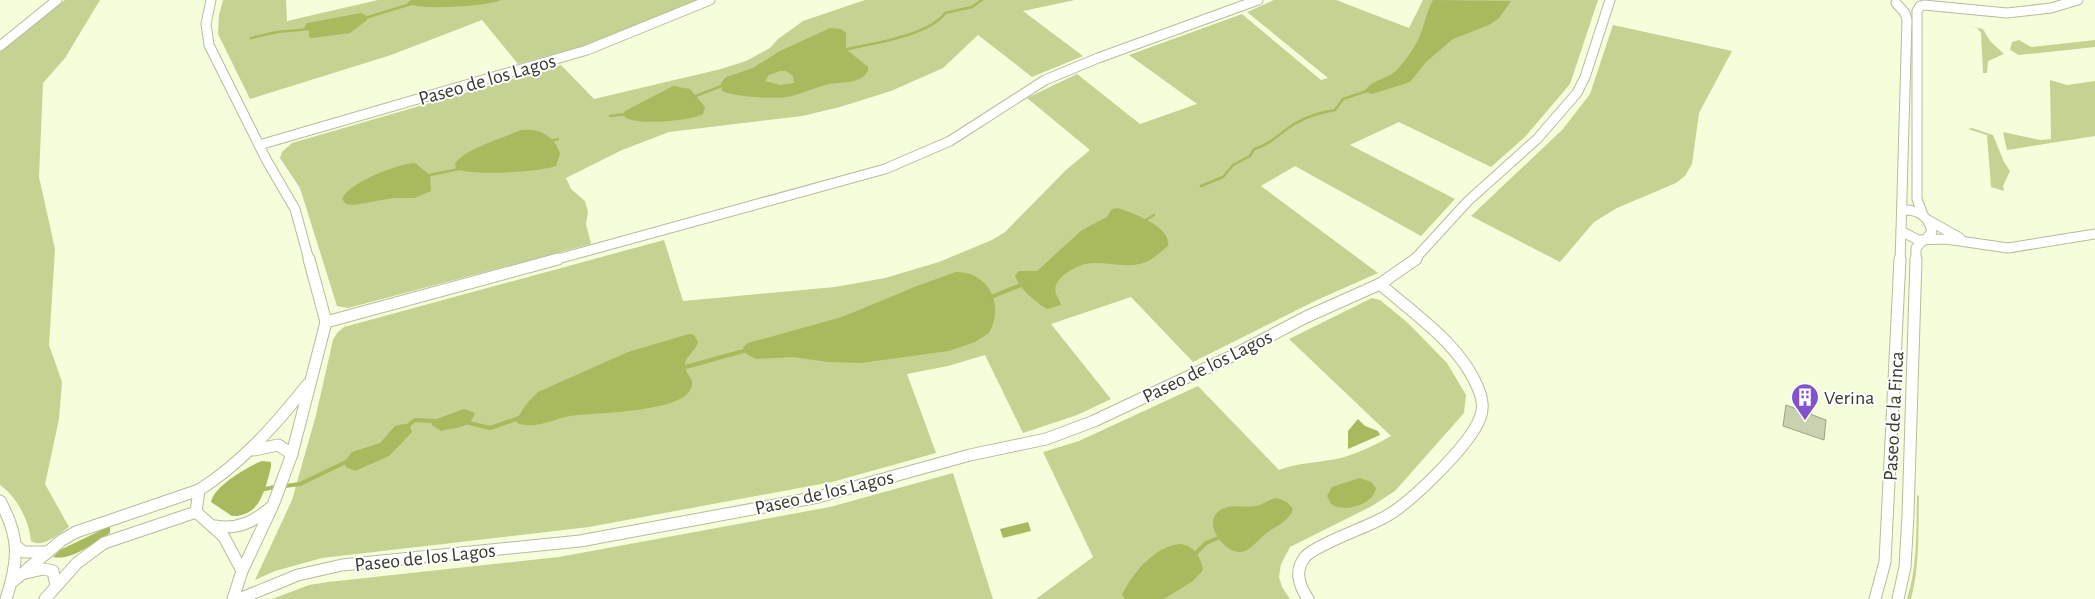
<svg xmlns="http://www.w3.org/2000/svg" width="2095" height="599" viewBox="0 0 2095 599" font-family="'Alegreya Sans',sans-serif">
<rect width="100%" height="100%" fill="#f5fddb"/>
<g fill="#c5d292">
<path d="M 65,0 L 100,0 L 65,58 L 43,83 L 39,177 L 55,249 L 49,345 L 62,382 L 59,419 L 45,484 L 69,527 C 58,534 43,549 31,541 C 29,520 17,497 0,485 L 0,50 Z"/>
<path d="M 223,0 L 286,0 L 287,21 L 378,0 L 699,0 L 587,45 L 518,64 L 482,20 L 391,55 L 250,99 L 218,34 L 219,15 Z"/>
<path d="M 865,0 L 1075,0 L 1023,11 L 1083,56 L 1032,77 L 978,35 L 943,68 L 891,91 L 840,107 L 802,116 L 669,132 L 622,150 L 566,178 L 571,189 L 585,201 L 588,212 L 586,224 L 591,244 L 348,308 L 337,306 L 300,188 L 280,158 L 282,152 L 292,143 L 561,65 L 594,99 L 721,69 L 746,61 L 770,48 L 778,39 L 803,21 Z"/>
<path d="M 1274,0 L 1336,0 L 1409,28 L 1423,0 L 1598,0 L 1570,84 L 1525,137 L 1491,167 L 1399,122 L 1350,145 L 1455,199 L 1421,236 L 1295,166 L 1261,186 L 1378,273 L 1317,300 L 1193,362 L 1131,297 L 1051,324 L 1111,399 L 1077,415 L 1023,433 L 985,355 L 948,366 L 907,374 L 936,453 L 832,482 L 589,527 L 322,558 L 275,571 L 255,580 L 292,500 L 316,415 L 333,340 L 337,333 L 344,327 L 664,240 L 683,301 L 835,287 L 885,278 L 939,262 L 992,240 L 1005,232 L 1066,170 L 1090,150 L 1027,98 L 1077,74 L 1140,124 L 1197,104 L 1129,55 L 1242,14 L 1321,80 L 1328,78 L 1247,12 Z"/>
<path d="M 1613,25 L 1732,51 L 1699,113 L 1692,164 L 1685,176 L 1676,183 L 1617,208 L 1594,222 L 1560,262 L 1471,216 L 1563,129 L 1590,94 Z"/>
<path d="M 1965,25 L 1983,29 L 1990,41 L 2004,54 L 1988,61 L 1987,73 L 1983,73 L 1981,33 L 1977,28 Z"/>
<path d="M 2019,40 L 2031,47 L 2095,40 L 2095,47 L 2019,55 L 2010,50 L 2012,42 Z"/>
<path d="M 2050,80 L 2067,85 L 2095,81 L 2095,136 L 2007,150 L 2003,132 L 2040,140 L 2051,139 Z"/>
<path d="M 1972,128 L 1993,135 L 2004,162 L 2010,171 L 2003,186 L 2004,191 L 1991,187 L 1987,135 L 1968,129 Z"/>
<path d="M 1372,298 L 1380,300 L 1408,323 L 1447,363 L 1466,395 L 1464,413 L 1395,491 L 1372,506 L 1290,547 L 1281,564 L 1279,577 L 1282,587 L 1290,599 L 1036,599 L 1093,557 L 1043,452 L 1079,441 L 1198,386 L 1279,470 C 1299,462 1320,463 1341,458 C 1358,453 1376,445 1391,436 L 1289,339 Z"/>
<path d="M 953,473 L 993,599 L 272,599 L 309,585 L 328,582 L 559,557 L 830,507 Z"/>
<path d="M 1917,495 L 1919,496 C 1918,531 1920,565 1911,599 L 1907,599 C 1918,565 1916,530 1917,495 Z"/>
</g>
<g fill="#a9b95d" fill-rule="evenodd">
<path d="M 411,0 L 501,0 C 489,6 417,11 407,3 Z"/>
<path d="M 1433,0 L 1511,1 L 1499,18 L 1489,25 L 1453,39 L 1426,62 L 1410,82 L 1372,94 L 1365,91 C 1371,80 1388,79 1397,70 C 1405,61 1417,45 1421,33 C 1425,22 1427,11 1433,0 Z"/>
<path d="M 361,13 L 367,16 L 367,20 L 350,33 L 312,38 L 309,37 L 309,31 L 304,28 L 307,23 Z"/>
<path d="M 830,28 L 841,29 L 846,33 L 846,49 L 868,67 L 868,71 C 859,85 843,81 829,84 C 816,87 804,93 792,96 C 776,100 737,97 722,91 L 721,83 L 726,77 L 753,68 L 780,51 ZM 780,71 L 786,71 L 793,76 L 794,83 L 780,85 L 765,81 L 769,75 Z"/>
<path d="M 673,86 L 690,89 L 705,107 L 703,114 C 691,121 629,127 623,115 L 625,111 Z"/>
<path d="M 521,130 C 539,128 555,136 560,154 L 556,166 C 541,172 471,176 456,169 L 455,164 C 462,150 506,137 521,130 Z"/>
<path d="M 415,163 L 430,175 L 431,191 L 414,198 L 393,198 L 354,205 L 346,204 L 342,199 C 348,183 399,163 415,163 Z"/>
<path d="M 1118,208 C 1133,213 1172,227 1168,246 C 1160,252 1153,260 1143,263 C 1124,269 1103,260 1085,264 C 1073,267 1051,280 1056,294 C 1058,298 1060,301 1061,305 L 1047,309 C 1036,302 1018,288 1015,275 L 1019,271 L 1037,271 L 1082,230 L 1107,217 L 1112,209 Z"/>
<path d="M 956,272 C 989,272 1005,305 989,333 L 975,342 L 949,351 L 860,363 L 828,362 L 793,357 L 756,359 L 746,354 L 743,347 L 748,343 L 842,317 L 917,286 Z"/>
<path d="M 689,334 L 694,335 L 698,342 C 696,351 685,356 685,365 C 685,376 699,380 688,393 C 673,411 602,413 577,415 C 557,416 537,431 517,423 L 516,420 L 528,402 L 538,392 L 628,352 Z"/>
<path d="M 464,409 L 475,413 C 469,430 455,427 441,431 L 432,425 L 431,421 Z"/>
<path d="M 1358,419 L 1365,426 L 1378,431 L 1380,435 L 1348,449 L 1348,431 Z"/>
<path d="M 404,424 L 410,426 L 412,432 L 389,456 L 355,471 L 346,467 L 344,462 L 352,452 L 380,443 L 395,426 Z"/>
<path d="M 262,461 L 271,462 L 271,467 C 265,490 260,517 232,516 L 211,502 C 214,486 247,467 262,461 Z"/>
<path d="M 1360,478 L 1371,482 L 1376,488 C 1373,505 1344,513 1331,504 L 1327,496 L 1332,487 Z"/>
<path d="M 1277,498 L 1287,502 L 1293,509 C 1290,520 1278,525 1268,532 C 1260,537 1251,551 1241,552 C 1226,554 1205,527 1216,514 C 1227,501 1242,509 1256,506 C 1263,505 1269,499 1277,498 Z"/>
<path d="M 1028,522 L 1031,531 L 1003,538 L 1000,529 Z"/>
<path d="M 110,526 L 110,533 C 93,543 72,561 53,557 L 60,550 Z"/>
<path d="M 1181,544 C 1194,546 1201,557 1203,570 L 1193,581 L 1164,599 L 1125,599 L 1122,595 C 1132,573 1156,545 1181,544 Z"/>
</g>
<g fill="none" stroke-linecap="round" stroke-linejoin="round">
<g stroke="#a9b95d" stroke-width="2.5">
<path d="M 365,18 L 411,4"/>
<path d="M 251,38 L 277,32 L 310,29"/>
<path d="M 842,50 C 870,44 929,36 945,13 L 972,7 L 982,0"/>
<path d="M 693,97 L 724,85"/>
<path d="M 610,116 L 627,114"/>
<path d="M 551,141 L 558,139"/>
<path d="M 430,175 L 459,169"/>
<path d="M 1201,186 L 1223,177 L 1233,165 L 1250,156 L 1254,149 C 1270,145 1280,133 1294,124 C 1306,117 1322,112 1335,110 L 1343,99 L 1367,91"/>
<path d="M 1144,221 L 1154,215"/>
</g>
<g stroke="#a9b95d" stroke-width="4">
<path d="M 991,297 L 1026,283"/>
<path d="M 682,368 L 747,350"/>
<path d="M 465,422 L 490,428 L 519,418"/>
<path d="M 406,427 L 415,420 L 434,421"/>
<path d="M 285,486 L 300,484 L 346,462"/>
<path d="M 260,490 L 275,487"/>
<path d="M 1196,553 L 1206,543 L 1218,538"/>
</g>
</g>
<path fill="#cad1b0" stroke="#9ca384" d="M 1786,405 L 1826,420 L 1824,440 L 1783,426 Z"/>
<g fill="none" stroke-linecap="round" stroke-linejoin="round">
<g stroke="#b6bc9c" stroke-width="11">
<g id="street-far1">
<path d="M 211,0 L 206,24 L 209,45 L 267,161 L 295,209 L 309,260"/>
<path d="M 1896,3 L 1905,13 L 1907,20 L 1901,231 L 1918,240 L 1946,239 L 2008,248 L 2095,234"/>
<path d="M 1924,5 L 2007,13 L 2051,8 L 2078,0"/>
<path d="M 1920,6 L 1917,11 L 1917,199 L 1923,215"/>
<path d="M 0,46 L 57,0"/>
<path d="M 259,145 L 587,50 L 710,0"/>
<path d="M 1902,210 C 1917,209 1929,216 1932,232 L 1926,239"/>
<path d="M 1928,220 L 1960,238"/>
<path d="M 554,260 L 885,169 L 950,141 L 1045,80 L 1098,58 L 1258,0"/>
<path d="M 1414,260 L 1468,201 L 1537,139 L 1577,93 L 1585,77 L 1610,0"/>
<path d="M 1900,260 L 1901,231"/>
<path d="M 1916,260 L 1916,248 L 1923,240"/>
</g>
</g>
<g stroke="#b6bc9c" stroke-width="13">
<g id="street">
<path d="M 326,322 L 558,259"/>
<path d="M 254,450 L 278,445 L 292,454"/>
<path d="M 0,501 C 20,537 19,560 6,599"/>
<path d="M 196,512 L 224,537 L 242,571"/>
<path d="M 196,512 L 199,490"/>
<path d="M 215,526 C 237,530 254,522 271,507"/>
<path d="M 17,547 L 24,552 L 46,552"/>
<path d="M 26,573 L 43,569 L 53,571 L 56,586"/>
<path d="M 11,583 L 62,540 L 76,532 L 199,490 C 243,462 276,424 308,384"/>
<path d="M 45,599 L 77,563 L 104,543 L 196,512"/>
<path d="M 233,599 L 242,571 L 273,505 L 292,454 L 326,322 L 309,259"/>
<path d="M 239,599 L 298,575 L 342,565 L 580,541 L 818,497 L 970,455 L 1046,439 L 1094,421 L 1230,357 L 1306,317 L 1380,284 L 1416,259"/>
<path d="M 1308,599 C 1299,585 1294,571 1305,557 C 1315,545 1367,527 1383,518 C 1409,505 1470,445 1480,418 C 1484,409 1482,397 1478,388 C 1461,345 1414,314 1380,284"/>
<path d="M 1875,599 L 1885,562 L 1900,259"/>
<path d="M 1898,599 L 1905,567 L 1908,515 L 1916,259"/>
</g>
</g>
<use href="#street-far1" stroke="#fff" stroke-width="9"/>
<use href="#street" stroke="#fff" stroke-width="11"/>
</g>
<defs>
<g id="building-pin" transform="scale(1.4375)"><path d="M0 17L-7.5 6A9.5 9.5 0 1 1 7.5 6Z" fill="#8154ce" stroke="#fff"/><path d="M-4-6H4V6H1V3H-1V6H-4ZM-2.5-4.3h1.7v1.8h-1.7ZM.8-4.3h1.7v1.8H.8ZM-2.5-1h1.7V.8h-1.7ZM.8-1h1.7V.8H.8Z" fill="#fff"/></g>
</defs>
<g fill-rule="evenodd">
<use href="#building-pin" x="1805" y="397"/>
</g>
<g text-anchor="middle" stroke-width="4" stroke-linejoin="round" paint-order="stroke">
<g font-size="20" fill="#383b2e" stroke="#fff">
<text transform="translate(487 79) rotate(-16)" y="7">Paseo de los Lagos</text>
<text transform="translate(1207 366) rotate(-26)" y="7">Paseo de los Lagos</text>
<text transform="translate(1893 416) rotate(-87)" y="7">Paseo de la Finca</text>
<text transform="translate(824 492) rotate(-13)" y="7">Paseo de los Lagos</text>
<text transform="translate(425 557) rotate(-6)" y="7">Paseo de los Lagos</text>
</g>
<g font-size="20" fill="#383b2e" stroke="#fff" text-anchor="start">
<text x="1824" y="404">Verina</text>
</g>
</g>
</svg>
